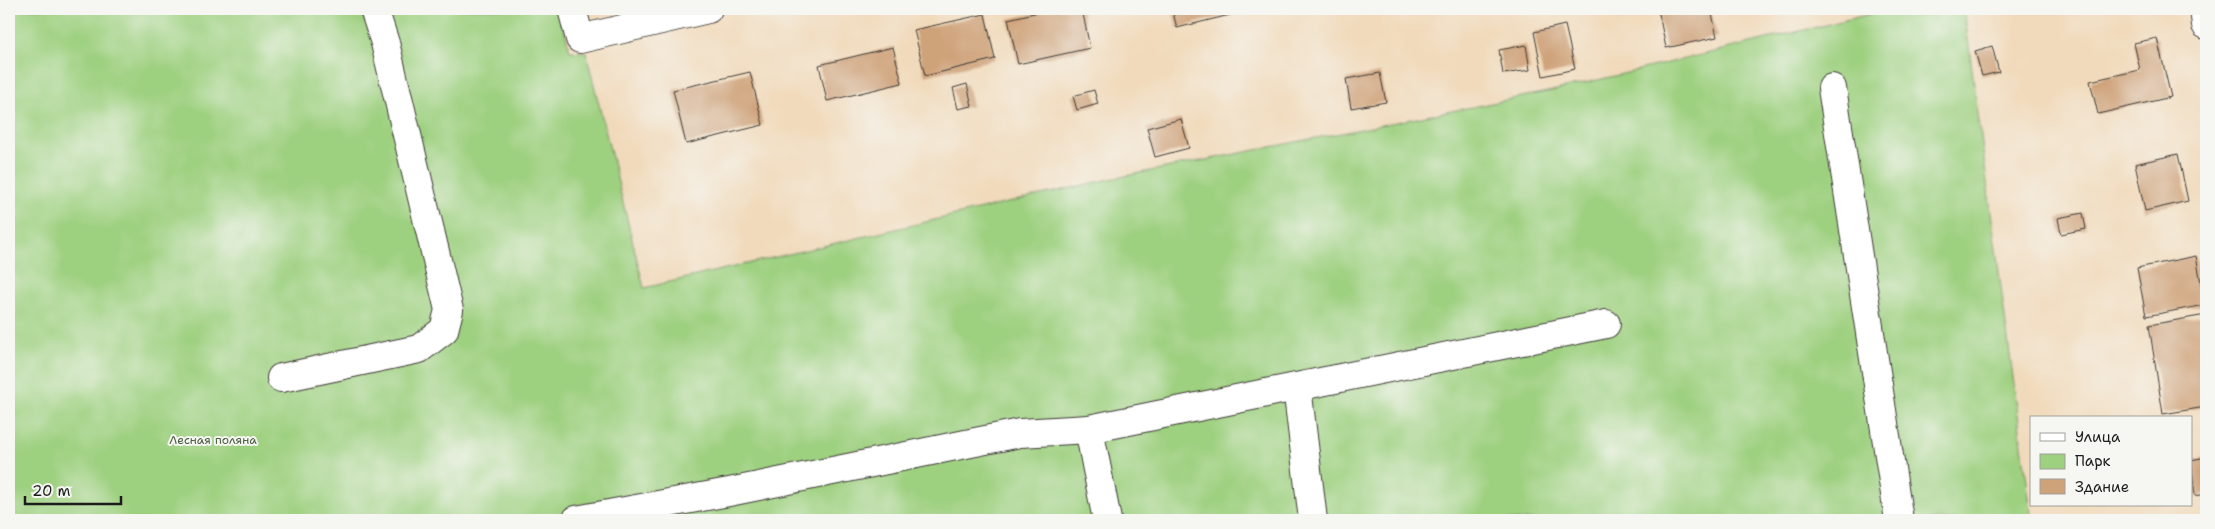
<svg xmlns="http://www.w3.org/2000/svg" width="2215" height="529" viewBox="0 0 2215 529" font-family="'Shantell Sans',sans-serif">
<rect width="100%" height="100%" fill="#f6f6f2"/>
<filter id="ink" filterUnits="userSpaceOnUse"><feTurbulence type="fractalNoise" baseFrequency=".02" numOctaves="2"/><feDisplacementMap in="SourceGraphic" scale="10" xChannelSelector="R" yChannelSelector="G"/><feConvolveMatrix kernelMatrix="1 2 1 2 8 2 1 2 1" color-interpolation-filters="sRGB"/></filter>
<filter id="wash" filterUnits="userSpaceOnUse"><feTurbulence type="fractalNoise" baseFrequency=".0096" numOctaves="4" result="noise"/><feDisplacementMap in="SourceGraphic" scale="20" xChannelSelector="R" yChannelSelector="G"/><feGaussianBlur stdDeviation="1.12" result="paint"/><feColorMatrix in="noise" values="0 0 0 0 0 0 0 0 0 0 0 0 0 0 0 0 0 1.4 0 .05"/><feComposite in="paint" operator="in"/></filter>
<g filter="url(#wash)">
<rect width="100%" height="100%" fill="#f1dabb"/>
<path fill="#9dd07f" stroke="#5c764e" d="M 9,9 L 559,9 L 570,51 L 586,52 L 644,288 L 1105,180 L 1552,91 L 1891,9 L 1964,9 L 2032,520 L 9,520 Z"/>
<g id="blocks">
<g fill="#cfa37a">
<path d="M 1052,9 L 1082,9 L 1090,48 L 1018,64 L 1008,19 Z"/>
<path d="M 1172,9 L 1246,9 L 1246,11 L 1177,28 Z"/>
<path d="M 1658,9 L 1711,9 L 1717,37 L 1666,48 Z"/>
<path d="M 985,14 L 995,59 L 925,76 L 914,30 Z"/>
<path d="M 1565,25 L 1575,69 L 1543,76 L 1534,32 Z"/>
<path d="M 2157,38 L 2171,97 L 2098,114 L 2090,81 L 2140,70 L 2134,43 Z"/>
<path d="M 1526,45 L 1530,70 L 1503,74 L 1499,50 Z"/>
<path d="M 1992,46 L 1999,72 L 1982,76 L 1975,51 Z"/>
<path d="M 893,47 L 902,83 L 827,101 L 819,65 Z"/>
<path d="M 750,72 L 763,125 L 686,144 L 673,90 Z"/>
<path d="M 1380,73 L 1386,102 L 1351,108 L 1346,79 Z"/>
<path d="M 967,84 L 972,106 L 958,109 L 953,88 Z"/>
<path d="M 1094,90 L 1098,104 L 1077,110 L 1073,96 Z"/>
<path d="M 1181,119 L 1189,148 L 1155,157 L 1147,128 Z"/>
<path d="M 2178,154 L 2188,201 L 2145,211 L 2135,164 Z"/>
<path d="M 2083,213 L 2086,229 L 2061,234 L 2058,218 Z"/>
<path d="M 2196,256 L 2205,305 L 2146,316 L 2137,268 Z"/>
<path d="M 2206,315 L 2206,407 L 2163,414 L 2149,325 Z"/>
<path d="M 2206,457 L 2206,494 L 2195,496 L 2191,460 Z"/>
</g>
</g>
</g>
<g filter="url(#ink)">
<use href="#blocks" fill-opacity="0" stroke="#3c3834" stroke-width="1"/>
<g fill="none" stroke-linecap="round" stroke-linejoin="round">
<g stroke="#3c3834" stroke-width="30">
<g id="street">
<path d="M 572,9 L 580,39 L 708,9"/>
<path d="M 2204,9 L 2206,25"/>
<path d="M 1832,88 L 1899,520"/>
<path d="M 281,378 L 419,349 L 444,330 L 449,310 L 385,43 L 374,9"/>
<path d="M 1297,387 L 1313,520"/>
<path d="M 576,520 L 729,492 L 1020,433 L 1089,429"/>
<path d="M 1107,520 L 1089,429 L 1606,324"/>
</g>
</g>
<use href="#street" stroke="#fff" stroke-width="28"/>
</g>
</g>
<g text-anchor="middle" stroke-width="4" stroke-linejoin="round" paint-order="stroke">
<g font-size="12" fill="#495b3f" stroke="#f6f6f2">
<text x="213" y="444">Лесная поляна</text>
</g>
</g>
<rect width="2215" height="529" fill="none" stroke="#f6f6f2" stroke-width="30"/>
<rect x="2030" y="416" width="162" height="90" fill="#f6f6f2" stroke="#9f9f9c"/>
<rect x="2040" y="433" width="25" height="8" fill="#ffffff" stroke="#9f9f9c"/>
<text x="2075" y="442" font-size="15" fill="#1c1c1c">Улица</text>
<rect x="2040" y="454" width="25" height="15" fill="#9dd07f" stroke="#9f9f9c"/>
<text x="2075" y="466" font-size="15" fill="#1c1c1c">Парк</text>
<rect x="2040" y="479" width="25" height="15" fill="#cfa37a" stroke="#9f9f9c"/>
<text x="2075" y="492" font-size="15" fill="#1c1c1c">Здание</text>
<path d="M25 496v8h96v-8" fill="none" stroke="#1c1c1c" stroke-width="2.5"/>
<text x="32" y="496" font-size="15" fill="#1c1c1c" stroke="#f6f6f2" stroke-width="4" paint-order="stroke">20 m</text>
</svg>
